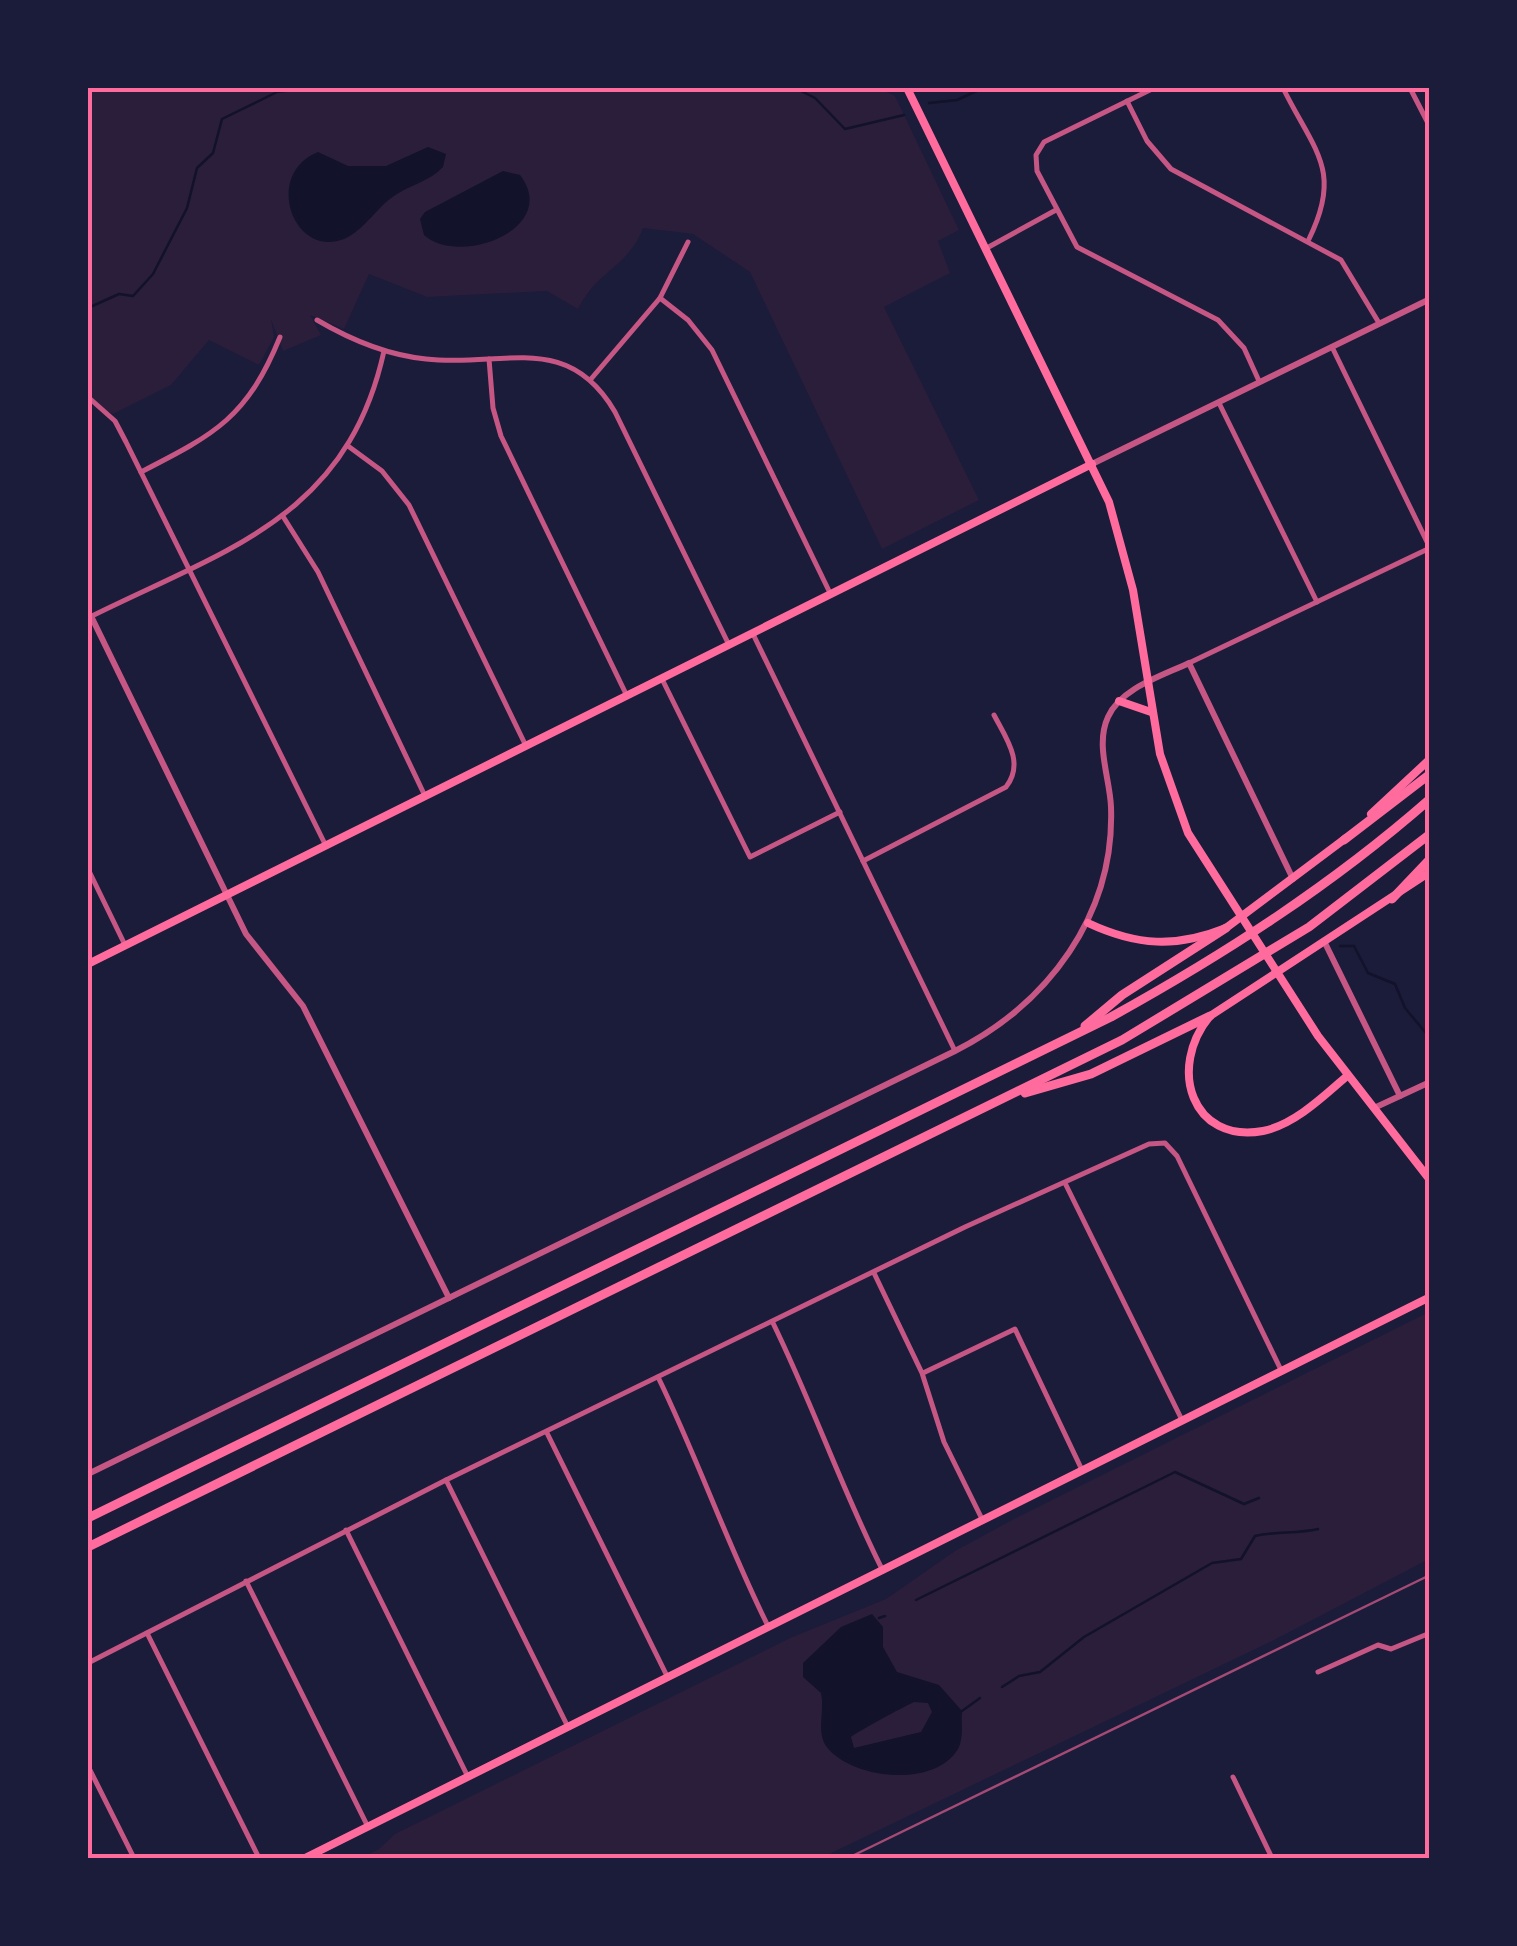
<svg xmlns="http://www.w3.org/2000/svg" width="1517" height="1946" viewBox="0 0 1517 1946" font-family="Rubik,sans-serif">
<rect width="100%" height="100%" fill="#1b1b3a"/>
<g fill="#2a1e3b">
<path d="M 88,88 L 878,88 L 895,96 L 959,230 L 938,241 L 950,273 L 884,307 L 979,500 L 882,549 L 750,272 L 693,234 L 643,228 C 627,269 598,269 578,309 L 547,291 L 427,297 L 369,274 L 344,329 L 310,315 L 321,335 L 283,351 L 271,319 L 274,337 L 259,365 L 209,340 L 171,385 L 113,414 L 88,400 Z"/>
<path d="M 1429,1312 L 1429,1559 L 1276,1639 L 821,1858 L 361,1858 L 379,1849 L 395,1834 L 790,1638 L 886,1599 L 955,1551 L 1014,1519 Z"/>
</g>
<g fill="#12122b" fill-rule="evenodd">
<path d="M 428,147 L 446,154 L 443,167 C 430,181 413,184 397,194 C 377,206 365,230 344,239 C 293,259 263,174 318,152 L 348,166 L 386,166 Z"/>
<path d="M 503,171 L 520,175 C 561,229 459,267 424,235 L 420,219 L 425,212 Z"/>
<path d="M 872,1614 L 883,1627 L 883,1647 L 897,1672 L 939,1685 L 962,1711 C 961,1723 964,1737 958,1749 C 934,1789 850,1779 826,1746 C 816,1730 825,1711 821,1693 L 803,1677 L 803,1663 L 841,1627 ZM 914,1702 L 928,1703 L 932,1712 L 921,1732 L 854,1748 L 851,1737 C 857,1732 903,1707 914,1702 Z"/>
</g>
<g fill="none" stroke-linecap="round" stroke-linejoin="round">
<g stroke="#12122b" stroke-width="2.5">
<path d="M 795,88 L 815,98 L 845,129 L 904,115"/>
<path d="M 929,103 L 957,100 L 983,88"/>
<path d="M 88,308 L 119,294 L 133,296 L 153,274 L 187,208 L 197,168 L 213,153 L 222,119 L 277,92 L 310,88"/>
<path d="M 1340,946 L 1354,946 L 1368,973 L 1395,984 L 1405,1008 L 1430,1038"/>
<path d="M 916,1600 L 1175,1472 L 1244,1504 L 1259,1498"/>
<path d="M 879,1618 L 885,1616"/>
<path d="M 1002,1687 L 1019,1676 L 1040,1672 L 1084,1637 L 1212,1563 L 1241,1559 L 1255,1536 C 1277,1531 1296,1534 1318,1529"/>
<path d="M 962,1711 L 980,1698"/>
</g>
<g stroke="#c65784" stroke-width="5">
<path d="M 1154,88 L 1044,142 L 1036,155 L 1037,171 L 1077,247 L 1218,320 L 1244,348 L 1259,381"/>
<path d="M 1283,88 C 1314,151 1343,170 1309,239"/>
<path d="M 1410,88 L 1430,127"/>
<path d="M 1127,101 L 1147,141 L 1171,169 L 1341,260 L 1379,323"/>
<path d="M 985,249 L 1056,210"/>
<path d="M 660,298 L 688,320 L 712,350 L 831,595"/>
<path d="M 317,320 C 351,340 386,355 426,359 C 502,368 567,330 615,412 L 729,645"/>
<path d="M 1332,347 L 1430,548"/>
<path d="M 489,359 L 493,408 L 501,436 L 627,696"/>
<path d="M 591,379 L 660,298 L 688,242"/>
<path d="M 88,397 L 115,421 L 126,442 L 325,844"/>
<path d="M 1219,403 L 1317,602"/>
<path d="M 348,446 L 382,471 L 409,505 L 526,746"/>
<path d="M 141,472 C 215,434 247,418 280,337"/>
<path d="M 284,518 L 318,572 L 425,796"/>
<path d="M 88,618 C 224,550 347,519 384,351"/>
<path d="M 753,634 L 955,1051"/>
<path d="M 1189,663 L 1430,548"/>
<path d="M 662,679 L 750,857 L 840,812"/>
<path d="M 863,861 L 1006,787 C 1025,763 1006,738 994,715"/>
<path d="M 88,869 L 125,945"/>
<path d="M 1065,1183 L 1182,1420"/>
<path d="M 874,1273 L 922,1373 L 944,1442 L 982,1519"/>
<path d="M 773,1323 C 813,1405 842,1490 883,1571"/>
<path d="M 923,1373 L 1015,1329 L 1082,1470"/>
<path d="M 658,1377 C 698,1459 727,1544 768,1626"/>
<path d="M 547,1433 L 667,1676"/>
<path d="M 446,1480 L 567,1725"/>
<path d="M 346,1530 L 468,1777"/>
<path d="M 246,1581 L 368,1827"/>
<path d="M 147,1633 L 259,1858"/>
<path d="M 88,1663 L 446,1480 L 965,1227 L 1149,1144 L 1165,1143 L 1177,1156 L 1282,1372"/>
<path d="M 1318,1672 L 1378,1645 L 1391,1649 L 1430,1633"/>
<path d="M 88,1766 L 134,1858"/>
<path d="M 1233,1777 L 1272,1858"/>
</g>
<g stroke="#c65784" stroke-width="6">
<path d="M 1092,464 L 1430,299"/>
<path d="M 91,616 L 246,934 L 303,1006 L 449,1298"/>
<path d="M 1325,943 L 1400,1096"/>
<path d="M 1374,1108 L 1430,1082"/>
<path d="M 88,1474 L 955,1051 C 1048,1004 1115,915 1111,807 C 1110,778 1095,745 1108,717 C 1121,688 1162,676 1189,663 L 1293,879"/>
</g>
<g stroke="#ff6b9d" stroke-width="8">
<path d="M 907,88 L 1109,502 L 1133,590 L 1160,754 L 1188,833 L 1318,1036 L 1430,1180"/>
<path d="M 1119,701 L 1151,712"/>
<path d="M 1371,814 L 1430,759"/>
<path d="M 1088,923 C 1137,946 1176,948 1226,928 L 1346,838"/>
<path d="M 88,964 L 1092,464"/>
<path d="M 1347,1076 C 1324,1096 1294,1125 1263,1131 C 1192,1144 1167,1068 1210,1016 L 1430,872"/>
<path d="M 305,1858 L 1430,1297"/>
</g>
<g stroke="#ff6b9d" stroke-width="9">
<path d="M 1344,840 L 1430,774"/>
<path d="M 1392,899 L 1430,859"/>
<path d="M 1085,1026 L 1122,995 L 1226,928"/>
<path d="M 1025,1093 L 1091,1074 L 1210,1016"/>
<path d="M 88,1518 L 1111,1017 C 1225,954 1332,885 1430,799"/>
<path d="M 88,1547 L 1122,1040 L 1309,927 L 1430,834"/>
</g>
<path stroke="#a44b75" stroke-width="2.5" d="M 848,1858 L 1430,1575"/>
</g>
<rect width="1517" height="1946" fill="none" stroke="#1b1b3a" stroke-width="180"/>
<rect x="90" y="90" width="1337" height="1766" fill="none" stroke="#ff6b9d" stroke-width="4"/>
</svg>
